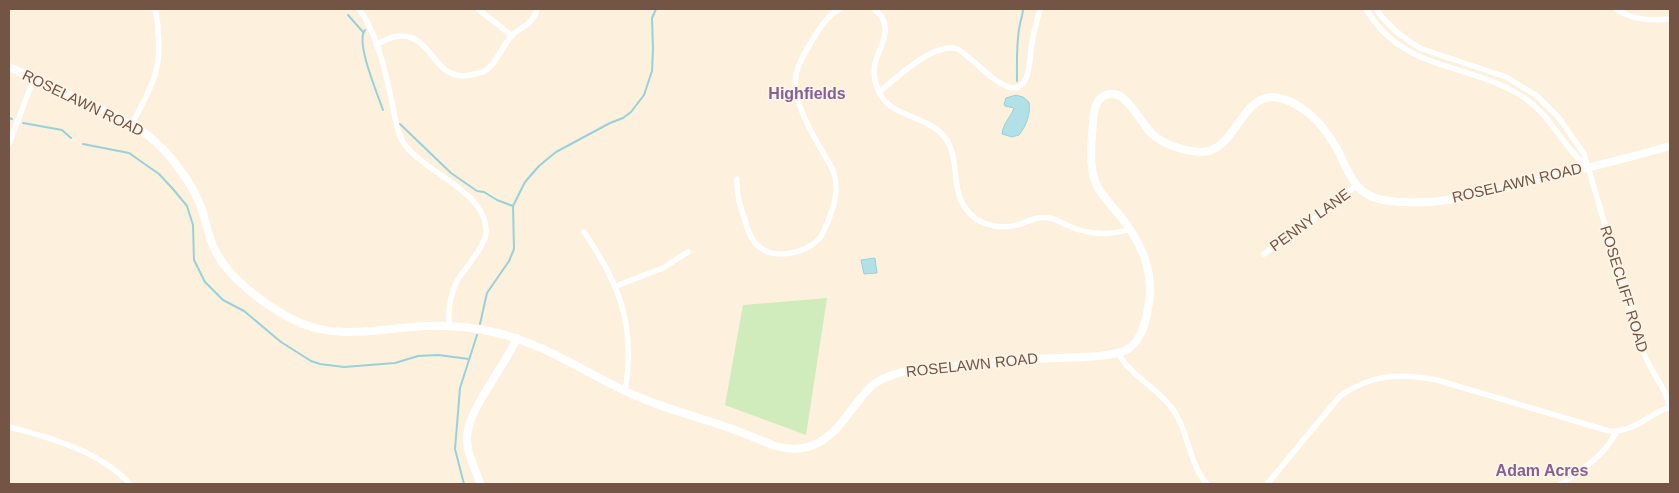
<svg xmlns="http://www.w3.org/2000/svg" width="1679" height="493" viewBox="0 0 1679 493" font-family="Arial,sans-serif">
<rect width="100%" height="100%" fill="#fdf0dd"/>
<path fill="#d0ebbc" d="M 827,298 L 806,435 L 725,405 L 743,305 Z"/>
<g fill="#b1e1e7" stroke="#97d2da">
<path d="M 1016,95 L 1023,97 L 1029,102 C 1031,114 1026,126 1019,135 L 1012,137 L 1002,134 C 1003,123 1011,117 1014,108 L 1005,106 L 1004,104 L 1006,98 Z"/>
<path d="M 875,258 L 877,273 L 864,274 L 861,260 Z"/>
</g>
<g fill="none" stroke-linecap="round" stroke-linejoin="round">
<g stroke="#97d2da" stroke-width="2">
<path d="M 348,15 L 363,32"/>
<path d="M 365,30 C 355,42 378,95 383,110"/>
<path d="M 1017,81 C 1017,63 1016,42 1020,24 C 1021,18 1023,15 1023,9"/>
<path d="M 9,118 L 12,119"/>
<path d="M 23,123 L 62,130 L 71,138"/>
<path d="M 400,124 L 451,173 L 477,191 L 484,192 L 497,200 L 513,206"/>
<path d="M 83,144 L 129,153 L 159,174 L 173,189 L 187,206 L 193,225 L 194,260 L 205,282 L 223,300 L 244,311 L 281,342 L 311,361 L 320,364 L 344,367 L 395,363 L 418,356 L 438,355 L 469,359"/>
<path d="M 480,324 L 487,293 L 509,261 L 514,249 L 513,206 L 525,182 L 539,166 L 556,152 L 610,123 L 623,118 L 631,112 L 644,95 L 652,71 L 653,49 L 652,18 L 656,9"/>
<path d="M 464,484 L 455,449 L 460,388 L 477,335"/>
</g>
<g stroke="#fff" stroke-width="5.5">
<path d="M 359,9 C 376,31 385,70 391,98 C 395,113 395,129 403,142 C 421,171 483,189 486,228 C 488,245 465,267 457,281 C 450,295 448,310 449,326"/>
<path d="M 478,9 L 511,35"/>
<path d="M 874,9 C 896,27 880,43 875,64 C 873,73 875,82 878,90 C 889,117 924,115 942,134 C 962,155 949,186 966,209 C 978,226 1001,230 1021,224 C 1031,220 1038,216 1050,218 C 1058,220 1064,224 1071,227 C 1091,235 1109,236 1130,229"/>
<path d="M 1366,9 C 1405,74 1468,61 1523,97 C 1551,115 1563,147 1588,168"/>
<path d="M 1376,9 C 1388,26 1404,39 1422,49 L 1506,77 L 1537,96 L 1559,118 L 1584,154 L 1642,349 C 1649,370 1665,385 1670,407"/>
<path d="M 1616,9 C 1633,20 1650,21 1670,19"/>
<path d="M 376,45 C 384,41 393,35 402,36 C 433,36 434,83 471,75 C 475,74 480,73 483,72 C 495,66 501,49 509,39 C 518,26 532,28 537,9"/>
<path d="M 879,92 C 897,78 934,41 957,49 C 972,55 1011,107 1025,80 C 1031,69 1030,54 1032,42 C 1034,31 1037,20 1040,9"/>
<path d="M 132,124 C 149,90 163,72 158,32 C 158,24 157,16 155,9"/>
<path d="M 9,144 L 34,78"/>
<path d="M 737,179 C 736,193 740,207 745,220 C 747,228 750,238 756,244 C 772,261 804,254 819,239 C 823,235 824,230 826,226 C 834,207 840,191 833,170 C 820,146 790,103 796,75 C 798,63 806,51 812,41 C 819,29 827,16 839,9"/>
<path d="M 584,232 C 620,284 636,327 625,391"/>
<path d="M 1264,254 C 1295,231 1327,211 1356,186"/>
<path d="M 616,286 L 663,268 L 688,252"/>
<path d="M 1118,353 C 1131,377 1159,388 1174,411 C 1189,432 1189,465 1207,484"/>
<path d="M 9,427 C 50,437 101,452 130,484"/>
<path d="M 1267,484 L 1340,396 C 1371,374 1401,373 1437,380 L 1609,431 C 1634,433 1648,414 1670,407"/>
<path d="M 1561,484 C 1582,469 1605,456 1616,432"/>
</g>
<g stroke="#fff" stroke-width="8">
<path d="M 9,67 C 34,78 58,90 83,101 C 112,114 142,126 164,150 C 179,167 193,186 201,207 C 206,221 208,237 215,250 C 228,278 265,305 292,319 C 335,342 380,328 426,326 C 449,325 471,327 493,332 C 545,343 586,374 634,395 C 663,408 694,416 724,426 C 741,432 758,439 775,446 C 809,455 829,441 849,413 C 857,403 864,392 874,384 C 884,377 895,374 906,371 C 949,367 992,362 1035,359 C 1057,357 1111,359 1128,349 C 1140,341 1144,327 1147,314 C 1156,277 1144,246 1121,217 C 1112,206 1102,196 1096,184 C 1088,164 1092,140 1093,120 C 1094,110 1096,99 1106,95 C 1126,87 1140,123 1152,134 C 1165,145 1184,151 1201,152 C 1243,152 1241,69 1300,107 C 1317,118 1329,134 1338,151 C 1349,173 1355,195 1383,200 C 1435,209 1495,191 1545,178 C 1587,168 1629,158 1670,146"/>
<path d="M 480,484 C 476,469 467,456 467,440 C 465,413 505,366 517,338"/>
</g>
</g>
<g text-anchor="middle" stroke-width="4" stroke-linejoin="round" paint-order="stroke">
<g font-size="15" fill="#745445" stroke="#fff4e5">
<text transform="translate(83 103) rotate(26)" y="5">ROSELAWN ROAD</text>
<text transform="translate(1517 183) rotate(-13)" y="5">ROSELAWN ROAD</text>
<text transform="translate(1310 220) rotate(-36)" y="5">PENNY LANE</text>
<text transform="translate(1624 289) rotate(73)" y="5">ROSECLIFF ROAD</text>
<text transform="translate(972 365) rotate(-6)" y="5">ROSELAWN ROAD</text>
</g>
<g font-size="16" font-weight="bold" fill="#836098" stroke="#fff4e5">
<text x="807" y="99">Highfields</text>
<text x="1542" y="476">Adam Acres</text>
</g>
</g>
<rect width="1679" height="493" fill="none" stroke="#745445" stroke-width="20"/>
</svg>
